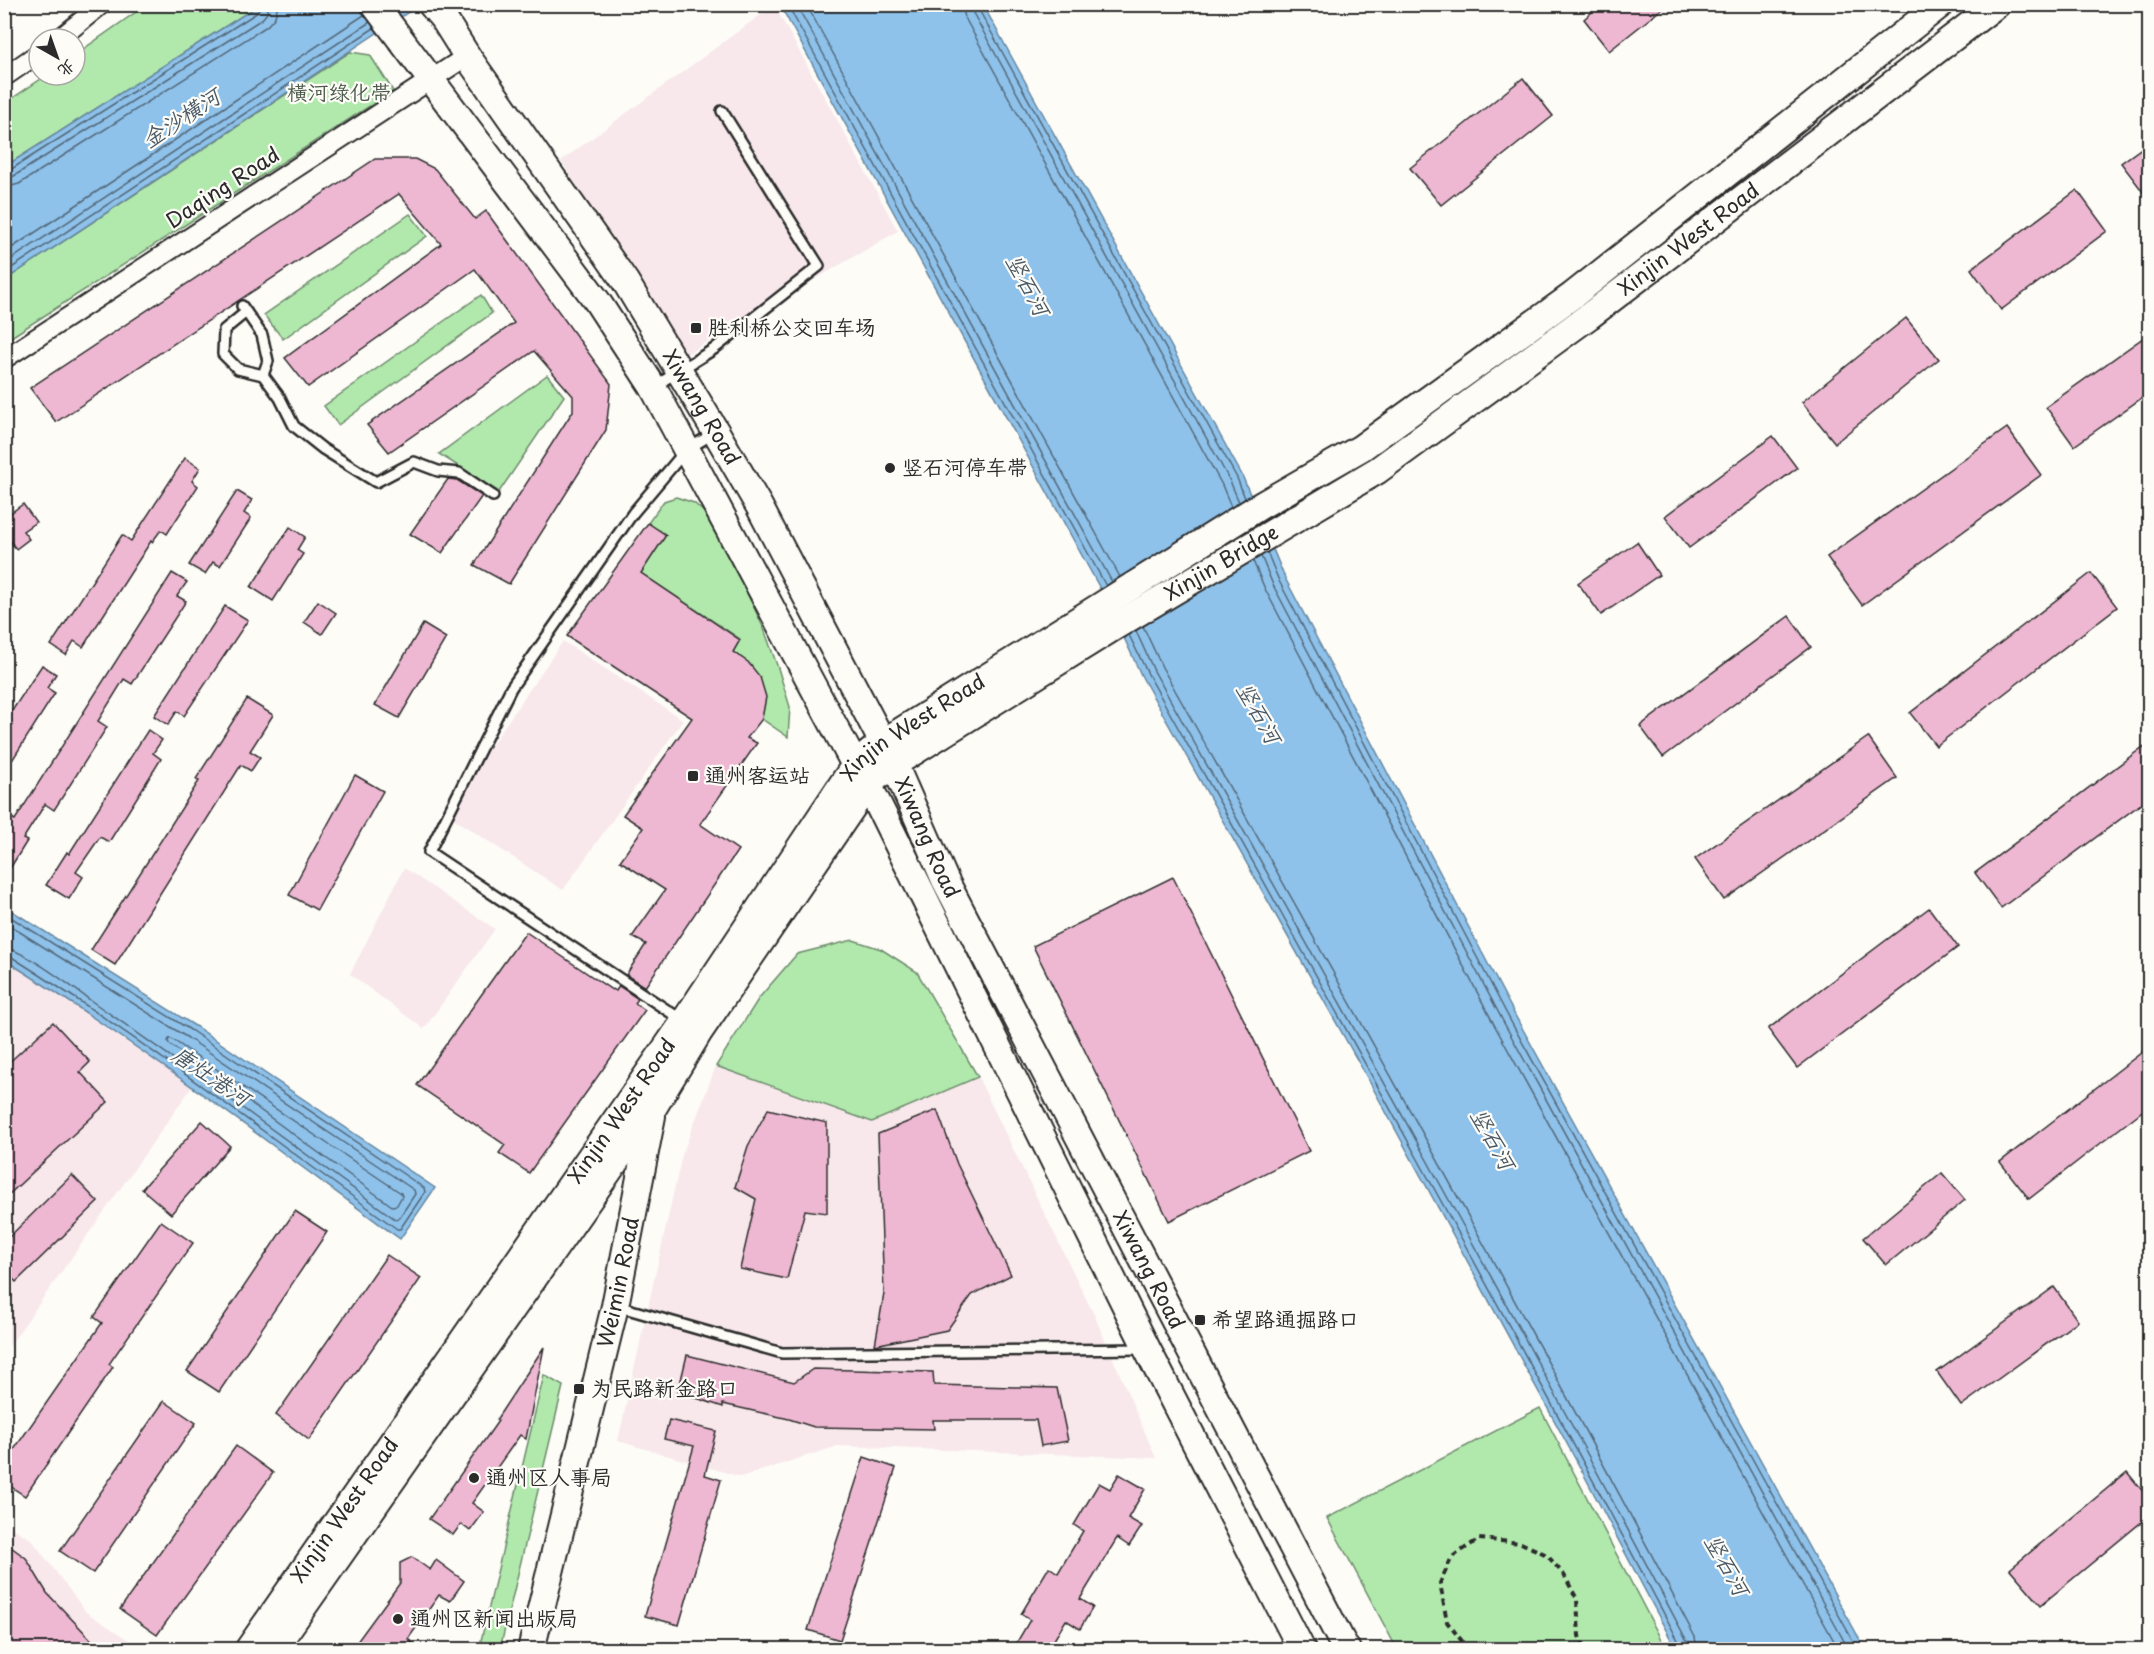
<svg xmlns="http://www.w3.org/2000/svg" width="2154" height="1654" viewBox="0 0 2154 1654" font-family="'Playpen Sans','LXGW WenKai TC',sans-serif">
<rect width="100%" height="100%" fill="#fdfcf7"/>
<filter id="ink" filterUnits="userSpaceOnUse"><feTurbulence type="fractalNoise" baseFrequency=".0167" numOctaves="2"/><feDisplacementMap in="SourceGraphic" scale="12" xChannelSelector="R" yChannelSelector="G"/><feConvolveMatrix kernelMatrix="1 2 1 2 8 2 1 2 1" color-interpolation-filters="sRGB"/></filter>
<g filter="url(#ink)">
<g fill="#f8e8ec">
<path d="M 774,5 L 898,231 L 683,356 L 561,161 Z"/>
<path d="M 563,641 L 683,720 L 563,890 L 445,813 Z"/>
<path d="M 404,868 L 495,929 L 424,1029 L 350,974 Z"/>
<path d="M 5,960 L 44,985 L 192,1087 L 5,1352 Z"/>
<path d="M 716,1066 L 872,1122 L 978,1077 L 1095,1317 L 1156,1458 L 838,1446 L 741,1477 L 618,1441 L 682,1155 Z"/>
<path d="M 4,1523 L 31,1539 L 86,1612 L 142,1649 L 5,1649 Z"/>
</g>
<g fill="#b1e9ad" stroke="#6e8a6c" stroke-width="1.5">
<path d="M 146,5 L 259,5 L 5,167 L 4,104 L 47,75 L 75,75 L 75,55 Z"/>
<path d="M 350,52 L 370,55 L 393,91 L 5,341 L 5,280 Z"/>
<path d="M 410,214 L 427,236 L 283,339 L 264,315 Z"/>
<path d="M 481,295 L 492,313 L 338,425 L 324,406 Z"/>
<path d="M 547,375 L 564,396 L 499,492 L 439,454 Z"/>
<path d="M 676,497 L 694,503 L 707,515 L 740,578 L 764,629 L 778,668 L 790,707 L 788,737 L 762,719 C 760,684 765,672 733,652 L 740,639 L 641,573 L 666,535 L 648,523 L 664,501 Z"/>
<path d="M 853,940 L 881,949 L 917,972 L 978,1077 L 872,1122 L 716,1066 L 759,998 L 797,954 Z"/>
<path d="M 544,1375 L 563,1386 L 500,1649 L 479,1649 Z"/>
<path d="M 1540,1408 L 1666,1649 L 1397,1649 L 1327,1518 Z"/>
</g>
<g fill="#8ec2eb" stroke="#66869e" stroke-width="1.5">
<path d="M 259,5 L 419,5 L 5,280 L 4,167 Z"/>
<path d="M 780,5 L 983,5 L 1242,475 L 1285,578 L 1516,1017 L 1865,1649 L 1676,1649 L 1583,1473 L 1369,1081 L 1142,677 L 1108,603 Z"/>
<path d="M 4,906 L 195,1026 L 435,1188 L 400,1239 C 270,1144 142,1046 5,960 Z"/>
</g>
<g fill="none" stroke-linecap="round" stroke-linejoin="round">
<g stroke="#536778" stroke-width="1.5">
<path d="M 787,4 L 1106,586"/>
<path d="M 796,4 L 1112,582"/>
<path d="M 806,4 L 1120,577"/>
<path d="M 962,4 L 965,18 L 1222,485 L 1231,507"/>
<path d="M 971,4 L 973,13 L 1230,481 L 1239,502"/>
<path d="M 978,4 L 979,10 L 1237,478 L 1245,498"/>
<path d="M 4,171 L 10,170 L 258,12 L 261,4"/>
<path d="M 4,179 L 14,176 L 262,19 L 267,13 L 269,4"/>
<path d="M 4,188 L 19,184 L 267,26 L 275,17 L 278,4"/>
<path d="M 4,253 L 364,15"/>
<path d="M 4,264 L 370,22"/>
<path d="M 4,273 L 374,28"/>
<path d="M 1267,552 L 1279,581 L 1510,1020 L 1858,1650"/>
<path d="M 1261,556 L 1273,585 L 1504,1023 L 1849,1650"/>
<path d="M 1253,561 L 1265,589 L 1496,1028 L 1839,1650"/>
<path d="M 1143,626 L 1162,667 C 1343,989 1523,1310 1695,1637 L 1697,1650"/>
<path d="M 1136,631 L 1154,671 C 1335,993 1515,1315 1687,1641 L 1688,1650"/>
<path d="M 1129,635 L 1148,674 C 1328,996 1508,1318 1680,1644 L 1681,1650"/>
<path d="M 4,913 L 192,1031 L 424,1188 L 425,1192 L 400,1229 L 397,1229 C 269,1136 144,1040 10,956 L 4,956"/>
<path d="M 4,922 L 188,1038 L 414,1190 L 415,1194 L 399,1218 L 395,1219 C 294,1145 193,1071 90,1000 C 73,988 23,949 4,948"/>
<path d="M 170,1038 L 401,1193 L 402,1196 L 397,1205 L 392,1206 L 169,1044 L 168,1041 Z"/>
</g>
</g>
<g fill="#eeb8d2" stroke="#2b2b2b" stroke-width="1.5">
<path d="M 1601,4 L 1668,4 L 1609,51 L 1584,19 Z"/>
<path d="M 1523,78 L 1553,116 L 1441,205 L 1410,168 Z"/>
<path d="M 2150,142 L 2150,201 L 2121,163 Z"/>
<path d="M 375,159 L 415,159 L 435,169 L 475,219 L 486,211 L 611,384 L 606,430 L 509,584 L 474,565 L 573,411 L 573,396 L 534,351 L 389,452 L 367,425 L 514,323 L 475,269 L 308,387 L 285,358 L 441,244 L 399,194 L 56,422 L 30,388 Z"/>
<path d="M 2077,190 L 2107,231 L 2001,310 L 1971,269 Z"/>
<path d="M 1906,318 L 1939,359 L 1835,443 L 1802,402 Z"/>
<path d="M 2150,333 L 2150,392 L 2074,446 L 2046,407 Z"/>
<path d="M 2007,428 L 2041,475 L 1862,605 L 1827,557 Z"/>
<path d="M 1773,436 L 1797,468 L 1689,548 L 1665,516 Z"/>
<path d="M 185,458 L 200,468 L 192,481 L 198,486 L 167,534 L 161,530 L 152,542 L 151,541 L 83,647 L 74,641 L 66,655 L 51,645 L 122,535 L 131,541 Z"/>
<path d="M 448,479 L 457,480 L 482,496 L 442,553 L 410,534 Z"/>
<path d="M 237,491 L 252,500 L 244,513 L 251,518 L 220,566 L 213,562 L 205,574 L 189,565 Z"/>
<path d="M 23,504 L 36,522 L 23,531 L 29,539 L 16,549 L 4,533 L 4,518 Z"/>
<path d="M 648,523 L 666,535 L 641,573 L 740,640 L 733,652 L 748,662 L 760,677 L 766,697 L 762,719 L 747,738 L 757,743 L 700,824 L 738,850 L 645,987 L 626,975 L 646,944 L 632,937 L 665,890 L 620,861 L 643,828 L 623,815 L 692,718 L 567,636 Z"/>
<path d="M 290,527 L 305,537 L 297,550 L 303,554 L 273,601 L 251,587 Z"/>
<path d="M 1637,542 L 1659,575 L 1601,615 L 1578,583 Z"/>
<path d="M 172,573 L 187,582 L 177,596 L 186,601 L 132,684 L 124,679 L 98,721 L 107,727 L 54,810 L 45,804 L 23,839 L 27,841 L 4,878 L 4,813 L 15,820 Z"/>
<path d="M 2091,573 L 2117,607 L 1936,746 L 1910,713 Z"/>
<path d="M 318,601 L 336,613 L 322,634 L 304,622 Z"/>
<path d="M 225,606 L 248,620 L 184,716 L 177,711 L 168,725 L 154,716 Z"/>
<path d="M 1789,616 L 1811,647 L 1663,757 L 1640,726 Z"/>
<path d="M 423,624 L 446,638 L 399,718 L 375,705 Z"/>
<path d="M 42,665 L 56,674 L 47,688 L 55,693 L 4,773 L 4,723 Z"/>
<path d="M 247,699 L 273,715 L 250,751 L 260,757 L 251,771 L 241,765 L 115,965 L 91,950 L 199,781 L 196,779 Z"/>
<path d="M 148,730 L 162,740 L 153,753 L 161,759 L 109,842 L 100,837 L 76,872 L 83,877 L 69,899 L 46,885 L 67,852 L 69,854 Z"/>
<path d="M 1868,737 L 1897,778 L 1724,900 L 1695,859 Z"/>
<path d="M 2143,747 L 2150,755 L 2150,797 L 2001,908 L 1975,873 Z"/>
<path d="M 355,775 L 383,791 L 317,910 L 289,895 Z"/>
<path d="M 1173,877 L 1309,1151 L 1169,1221 L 1033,946 Z"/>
<path d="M 1929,908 L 1958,947 L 1797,1068 L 1768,1029 Z"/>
<path d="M 526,932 L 612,990 L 613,989 L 616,991 L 619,986 L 638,999 L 635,1003 L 645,1010 L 529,1173 L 499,1153 L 505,1145 L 417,1085 Z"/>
<path d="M 53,1022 L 90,1062 L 80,1072 L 108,1102 L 4,1199 L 4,1067 Z"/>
<path d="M 2150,1046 L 2150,1105 L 2029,1199 L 2000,1162 Z"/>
<path d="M 768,1109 L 827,1123 L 827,1213 L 805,1210 L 787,1279 L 740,1269 L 756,1199 L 735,1187 L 748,1146 Z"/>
<path d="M 937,1110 L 957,1164 L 1011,1275 L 972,1295 L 947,1330 L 875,1345 L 884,1294 L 878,1134 Z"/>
<path d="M 202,1121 L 230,1146 L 171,1214 L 142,1189 Z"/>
<path d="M 1942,1173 L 1965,1200 L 1886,1265 L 1863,1238 Z"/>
<path d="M 72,1175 L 98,1202 L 16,1282 L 4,1270 L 4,1242 Z"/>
<path d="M 295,1211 L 327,1232 L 219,1392 L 187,1371 Z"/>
<path d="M 161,1221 L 193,1243 L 109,1364 L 113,1367 L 25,1496 L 4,1482 L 4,1464 L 102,1323 L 94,1317 Z"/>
<path d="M 387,1255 L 421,1278 L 309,1440 L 276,1415 Z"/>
<path d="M 2054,1287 L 2078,1321 L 1961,1406 L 1937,1372 Z"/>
<path d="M 544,1347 L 526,1439 L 520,1435 L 472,1503 L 484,1512 L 470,1531 L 461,1524 L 453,1535 L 429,1519 L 498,1421 L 496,1420 Z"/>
<path d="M 687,1355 L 794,1382 L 813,1369 L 933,1372 L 934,1385 L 1057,1388 L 1068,1441 L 1041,1446 L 1036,1420 L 933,1420 L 934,1429 L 814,1427 L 789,1419 L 723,1404 L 723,1407 L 678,1392 Z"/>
<path d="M 164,1401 L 196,1423 L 93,1573 L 60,1551 Z"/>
<path d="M 669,1420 L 716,1431 L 705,1475 L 721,1480 L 679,1625 L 645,1616 L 694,1446 L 664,1439 Z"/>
<path d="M 236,1446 L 273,1473 L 157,1635 L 120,1609 Z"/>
<path d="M 864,1457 L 896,1468 L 840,1640 L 808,1630 Z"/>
<path d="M 2127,1472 L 2150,1500 L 2150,1515 L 2041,1605 L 2010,1569 Z"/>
<path d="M 1119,1474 L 1145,1489 L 1128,1518 L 1142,1526 L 1129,1546 L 1117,1538 L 1080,1599 L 1093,1607 L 1080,1629 L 1066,1620 L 1048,1650 L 1029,1650 L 1017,1642 L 1030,1620 L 1021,1614 L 1049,1567 L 1058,1573 L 1083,1531 L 1074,1525 L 1099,1483 L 1110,1489 Z"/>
<path d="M 4,1542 L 26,1558 L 47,1593 L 101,1650 L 4,1650 Z"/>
<path d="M 412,1557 L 430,1570 L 436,1560 L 464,1581 L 450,1601 L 439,1595 L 408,1639 L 421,1650 L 351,1650 L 400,1583 L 400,1563 Z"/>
</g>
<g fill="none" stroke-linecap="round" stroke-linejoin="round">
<g stroke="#2b2b2b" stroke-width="14">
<g id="lane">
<path d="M 242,306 L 262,335 L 268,361 L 263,375 L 280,398 L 294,426 L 323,449 L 376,482 L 414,462 L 438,471 L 459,473 L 493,496"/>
<path d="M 246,312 L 224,330 L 223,354 L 238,369 L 263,375"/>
<path d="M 655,386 L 714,349 L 819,266 L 722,111"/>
<path d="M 682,1020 L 429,852 L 511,688 L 633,513 L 686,450 L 716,432"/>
<path d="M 617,1306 L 782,1353 L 1143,1349"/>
</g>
</g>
<g stroke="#2b2b2b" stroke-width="22">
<g id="street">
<path d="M 59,39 L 102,4"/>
<path d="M 4,77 L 39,53"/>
<path d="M 4,359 L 467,56"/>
</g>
</g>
<g stroke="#2b2b2b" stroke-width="30">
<g id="secondary">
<path d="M 374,4 L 597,301 L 653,387 L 855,765 L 868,784 L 1147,1349 L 1302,1650"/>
<path id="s1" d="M 431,4 L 445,21 L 467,56 L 625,281 L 716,432 L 759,506 L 894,764 L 945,880 L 1341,1640 L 1347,1650"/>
<path id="s2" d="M 248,1650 L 684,1022 L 855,765 L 882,743 L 1260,506 L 1361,448 L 1572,296 L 1941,4"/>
<path id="s3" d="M 273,1650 L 653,1108 L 699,1032 L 868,784 L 894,764 L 1114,627 L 1378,470 L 1589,316 L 1997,4"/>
<path id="s4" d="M 531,1650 L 615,1306 L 652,1116"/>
</g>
</g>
<path stroke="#2b2b2b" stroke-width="4" stroke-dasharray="6 4.5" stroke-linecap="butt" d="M 1469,1650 L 1447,1622 L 1440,1583 L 1452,1557 L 1479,1539 L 1521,1543 L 1547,1555 L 1564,1575 L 1577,1599 L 1579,1636 L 1585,1650"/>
<use href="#lane" stroke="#fdfcf7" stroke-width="9"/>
<use href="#street" stroke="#fdfcf7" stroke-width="18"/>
<use href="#secondary" stroke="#fdfcf7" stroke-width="26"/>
</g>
</g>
<g fill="#2b2b2b" stroke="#fdfcf7" stroke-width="2">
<rect x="690" y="322" width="12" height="12" rx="3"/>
<circle cx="890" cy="468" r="6"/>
<rect x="687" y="770" width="12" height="12" rx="3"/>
<rect x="1194" y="1314" width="12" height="12" rx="3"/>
<rect x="573" y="1383" width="12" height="12" rx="3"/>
<circle cx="474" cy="1478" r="6"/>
<circle cx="398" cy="1619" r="6"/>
</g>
<g text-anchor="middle" stroke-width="4.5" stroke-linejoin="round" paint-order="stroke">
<g font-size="21" fill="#4c5a4c" stroke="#fdfcf7">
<text x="339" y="100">横河绿化带</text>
</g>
<g font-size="21" fill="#2b2b2b" stroke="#fdfcf7">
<text transform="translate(223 188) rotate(-33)" y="7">Daqing Road</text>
<text dy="7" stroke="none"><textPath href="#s3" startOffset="2037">Xinjin West Road</textPath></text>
<text dy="7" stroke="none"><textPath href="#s1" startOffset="486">Xiwang Road</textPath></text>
<text dy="7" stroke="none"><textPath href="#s3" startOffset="1468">Xinjin Bridge</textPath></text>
<text dy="7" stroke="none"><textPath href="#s2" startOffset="1142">Xinjin West Road</textPath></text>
<text dy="7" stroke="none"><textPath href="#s1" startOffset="972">Xiwang Road</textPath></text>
<text dy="7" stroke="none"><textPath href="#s2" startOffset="656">Xinjin West Road</textPath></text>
<text dy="7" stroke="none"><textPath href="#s1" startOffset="1458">Xiwang Road</textPath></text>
<text dy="7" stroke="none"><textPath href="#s4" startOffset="378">Weimin Road</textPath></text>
<text dy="7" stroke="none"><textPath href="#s2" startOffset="170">Xinjin West Road</textPath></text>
</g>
<g font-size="21" fill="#2b2b2b" stroke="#fdfcf7" text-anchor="start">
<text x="708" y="335">胜利桥公交回车场</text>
<text x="902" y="475">竖石河停车带</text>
<text x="705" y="783">通州客运站</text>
<text x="1212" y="1327">希望路通掘路口</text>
<text x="591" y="1396">为民路新金路口</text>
<text x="486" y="1485">通州区人事局</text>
<text x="410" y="1626">通州区新闻出版局</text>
</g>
<g font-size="22" font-style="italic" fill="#495865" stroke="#fdfcf7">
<text transform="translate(181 118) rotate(-33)" y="8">金沙横河</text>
<text transform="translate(1028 285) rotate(62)" y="8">竖石河</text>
<text transform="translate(1259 713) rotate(61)" y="8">竖石河</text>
<text transform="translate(211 1076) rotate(34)" y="8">唐灶港河</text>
<text transform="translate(1493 1139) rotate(61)" y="8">竖石河</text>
<text transform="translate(1727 1565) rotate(61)" y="8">竖石河</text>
</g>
</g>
<rect width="2154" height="1654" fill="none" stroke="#fdfcf7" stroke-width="24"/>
<rect x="12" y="12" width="2130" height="1630" fill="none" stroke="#2b2b2b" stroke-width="2" filter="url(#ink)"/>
<g transform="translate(57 57) rotate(140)"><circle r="28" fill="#fdfcf7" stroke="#a9a8a5" stroke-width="1.5"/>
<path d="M0-4.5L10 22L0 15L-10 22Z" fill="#2b2b2b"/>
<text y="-9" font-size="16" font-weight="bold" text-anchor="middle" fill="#2b2b2b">北</text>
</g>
</svg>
